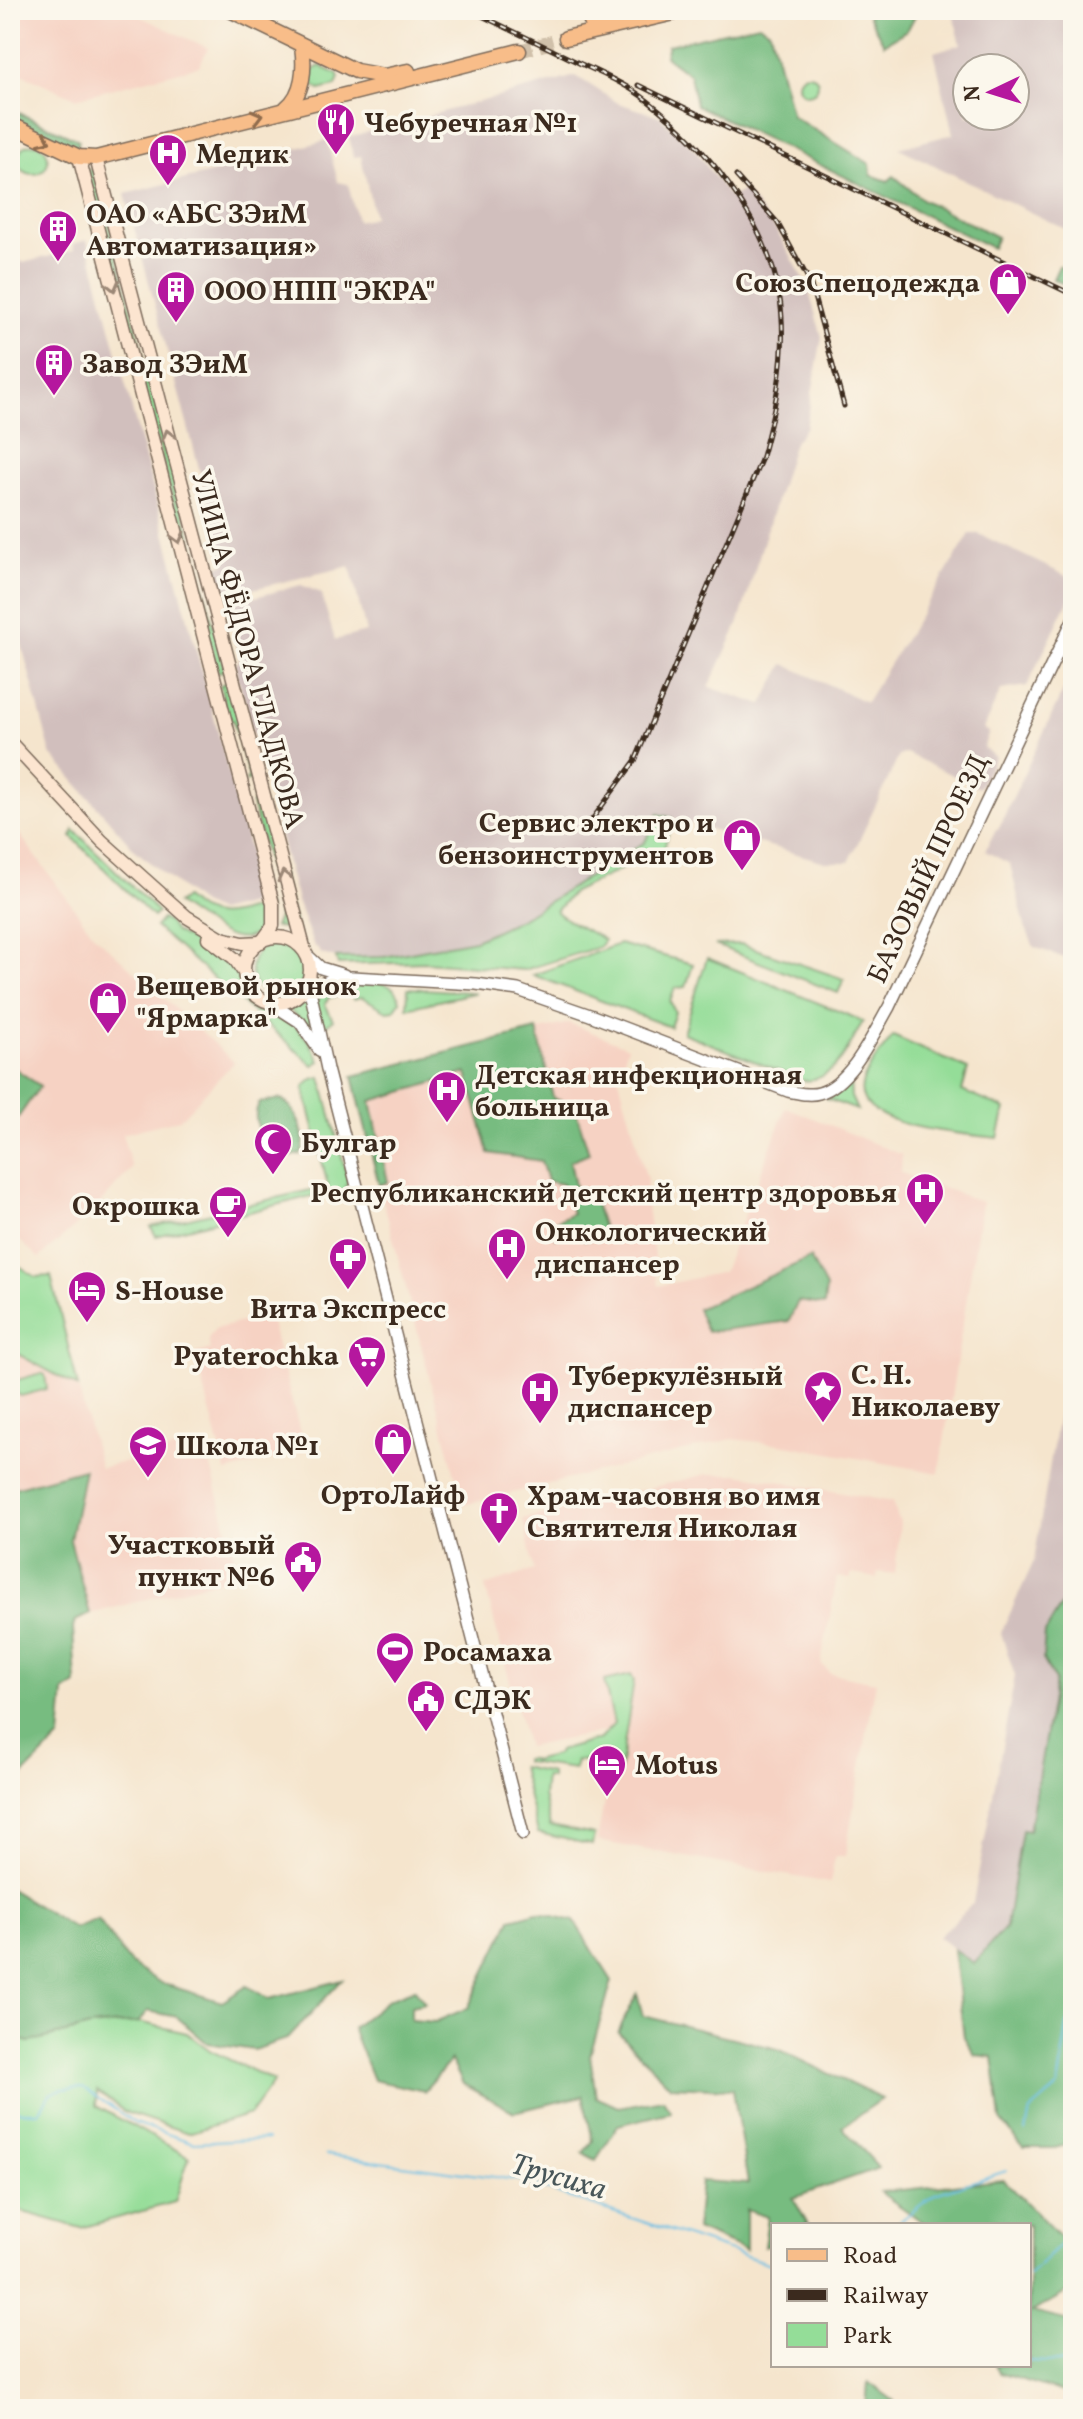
<svg xmlns="http://www.w3.org/2000/svg" width="1083" height="2419" viewBox="0 0 1083 2419" font-family="Vollkorn,serif">
<rect width="100%" height="100%" fill="#fbf7ec"/>
<filter id="ink" filterUnits="userSpaceOnUse"><feTurbulence type="fractalNoise" baseFrequency=".0125" numOctaves="2"/><feDisplacementMap in="SourceGraphic" scale="16" xChannelSelector="R" yChannelSelector="G"/><feConvolveMatrix kernelMatrix="1 2 1 2 8 2 1 2 1" color-interpolation-filters="sRGB"/></filter>
<filter id="wash" filterUnits="userSpaceOnUse"><feTurbulence type="fractalNoise" baseFrequency=".006" numOctaves="4" result="noise"/><feDisplacementMap in="SourceGraphic" scale="32" xChannelSelector="R" yChannelSelector="G"/><feGaussianBlur stdDeviation="1.8" result="paint"/><feColorMatrix in="noise" values="0 0 0 0 0 0 0 0 0 0 0 0 0 0 0 0 0 1.4 0 .05"/><feComposite in="paint" operator="in"/></filter>
<g filter="url(#wash)">
<rect width="100%" height="100%" fill="#f5e5cd"/>
<g fill="#f6d2c3">
<path d="M 10,10 L 126,10 L 208,48 L 199,66 L 76,98 L 10,69 Z"/>
<path d="M 10,812 L 14,818 L 12,824 L 94,935 L 234,1062 L 180,1119 L 122,1134 L 132,1168 L 95,1209 L 39,1258 L 10,1232 L 10,1129 L 39,1086 L 10,1065 Z"/>
<path d="M 569,1023 L 628,1047 L 618,1075 L 647,1180 L 646,1199 L 658,1286 L 723,1272 L 786,1107 L 902,1155 L 901,1173 L 982,1202 L 939,1473 L 780,1444 L 732,1439 L 463,1505 L 379,1185 L 353,1076 Z"/>
<path d="M 269,1315 L 305,1451 L 226,1472 L 195,1353 L 210,1350 L 208,1339 L 215,1329 Z"/>
<path d="M 16,1352 L 78,1387 L 100,1468 L 196,1444 L 206,1448 L 239,1575 L 90,1614 L 70,1540 L 83,1469 L 10,1489 L 10,1362 Z"/>
<path d="M 707,1474 L 738,1474 L 892,1502 L 900,1523 L 895,1574 L 878,1572 L 877,1578 L 852,1574 L 850,1579 L 837,1577 L 821,1663 L 829,1673 L 876,1682 L 845,1856 L 835,1856 L 830,1883 L 597,1841 L 617,1729 L 527,1747 L 485,1586 L 534,1570 L 523,1519 Z"/>
</g>
<g fill="#d1bfbd" fill-rule="evenodd">
<path d="M 952,10 L 1073,10 L 1073,233 L 899,148 L 953,134 L 934,52 L 961,44 ZM 967,68 L 1015,68 L 1015,116 L 967,116 Z"/>
<path d="M 576,76 L 618,103 L 659,116 L 695,150 L 730,198 L 744,190 L 776,230 L 807,285 L 822,337 L 806,427 L 794,442 L 738,625 L 709,687 L 762,705 L 784,664 L 866,702 L 970,534 L 979,534 L 1073,579 L 1073,591 L 1027,686 L 1001,690 L 983,729 L 989,732 L 983,748 L 995,757 L 979,788 L 906,753 L 899,756 L 849,862 L 825,862 L 658,814 L 645,842 L 522,918 L 475,940 L 384,957 L 336,958 L 322,954 L 313,944 L 297,901 L 267,787 L 276,785 L 275,780 L 274,777 L 265,780 L 235,665 L 240,659 L 228,608 L 232,603 L 301,585 L 321,593 L 335,640 L 366,632 L 350,566 L 215,598 L 207,569 L 225,564 L 125,194 L 272,158 L 273,155 L 327,140 L 338,182 L 348,184 L 357,221 L 374,217 L 361,156 L 354,157 L 349,137 Z"/>
<path d="M 87,240 L 263,901 L 218,912 L 198,902 L 136,851 L 51,754 L 14,616 L 10,614 L 10,264 L 22,261 L 23,263 L 74,250 L 73,244 Z"/>
<path d="M 1073,670 L 1073,961 L 1034,947 L 1025,926 L 1010,864 L 985,851 L 996,829 L 998,829 Z"/>
<path d="M 1073,1325 L 1073,1585 L 1045,1633 L 1043,1659 L 1055,1681 L 1029,1832 L 1022,1831 L 1006,1927 L 973,1963 L 938,1937 L 973,1903 L 1015,1676 L 1001,1633 L 1034,1561 Z"/>
</g>
<g fill="#94dd98" stroke="#68845b" stroke-width="2">
<path d="M 320,66 L 337,74 L 339,78 L 336,86 L 320,90 L 313,85 L 313,70 Z"/>
<circle cx="808" cy="84" r="10"/>
<circle cx="33" cy="159" r="15"/>
<path d="M 95,169 L 225,671 L 218,672 L 87,170 Z"/>
<path d="M 227,682 L 230,682 L 255,780 L 246,781 L 249,777 L 233,720 L 228,719 L 220,685 Z"/>
<path d="M 258,800 L 261,800 L 297,932 L 289,928 L 274,927 L 278,918 L 278,902 L 252,803 Z"/>
<path d="M 658,814 L 672,818 L 663,854 L 657,852 L 573,892 L 556,911 C 570,925 588,929 604,940 L 599,947 L 524,970 L 425,962 L 338,965 L 336,958 L 384,957 L 475,940 L 522,918 L 645,842 Z"/>
<path d="M 74,830 L 158,912 L 153,917 L 72,837 Z"/>
<path d="M 184,898 C 214,926 231,914 267,905 C 268,925 253,944 231,937 C 218,933 190,913 177,904 Z"/>
<path d="M 162,919 L 168,922 L 175,932 L 233,964 L 244,995 L 295,1026 L 309,1041 L 320,1061 L 313,1065 L 155,927 Z"/>
<circle cx="278" cy="970" r="27"/>
<path d="M 619,944 L 693,964 L 686,987 L 675,988 L 670,1002 L 675,1012 L 670,1027 L 533,975 Z"/>
<path d="M 741,944 L 844,979 L 838,993 L 715,945 Z"/>
<path d="M 707,958 L 863,1021 C 850,1046 836,1080 804,1081 L 683,1033 Z"/>
<path d="M 348,982 C 368,983 396,977 400,1001 L 394,1010 L 387,1011 L 362,997 L 353,999 L 351,993 L 328,998 L 325,1004 L 333,1020 L 325,1026 L 319,1020 L 316,1004 L 325,988 Z"/>
<path d="M 408,988 L 470,992 L 473,993 L 407,1008 Z"/>
<path d="M 306,998 L 314,1030 L 313,1031 L 287,1008 Z"/>
<path d="M 893,1036 L 968,1069 L 962,1091 L 1005,1109 L 998,1138 C 968,1134 872,1130 862,1095 C 857,1077 883,1050 893,1036 Z"/>
<path d="M 321,1077 L 348,1181 L 344,1191 L 332,1194 L 331,1191 L 156,1236 L 151,1227 L 328,1186 L 304,1087 L 313,1079 Z"/>
<path d="M 850,1081 L 851,1097 L 857,1110 L 827,1099 L 842,1091 Z"/>
<path d="M 10,1260 L 36,1277 L 51,1276 L 78,1387 L 16,1353 L 10,1362 Z"/>
<path d="M 41,1373 L 45,1375 L 47,1389 L 21,1396 L 17,1394 L 14,1384 L 17,1380 Z"/>
<path d="M 631,1675 L 634,1681 L 620,1770 L 612,1775 L 606,1775 L 607,1770 L 602,1770 L 602,1763 L 576,1760 L 574,1769 L 524,1762 L 524,1759 L 531,1759 L 533,1761 L 556,1755 L 558,1751 L 600,1739 L 614,1724 L 604,1681 Z"/>
<path d="M 521,1767 L 551,1773 L 551,1778 L 545,1777 L 543,1796 L 550,1826 L 594,1835 L 592,1845 L 538,1833 Z"/>
<path d="M 139,2022 L 187,2033 L 211,2051 L 274,2081 L 250,2114 L 188,2133 L 125,2112 L 97,2091 L 96,2106 L 189,2157 L 175,2202 L 81,2228 L 20,2211 L 10,2301 L 10,2036 L 29,2042 L 90,2027 Z"/>
</g>
<g fill="#77bc80" stroke="#59734f" stroke-width="2">
<path d="M 871,10 L 918,10 L 908,29 L 884,44 L 868,15 Z"/>
<path d="M 759,24 L 770,31 L 792,116 L 870,164 L 871,175 L 888,181 L 894,176 L 923,200 L 997,237 L 992,248 L 696,105 L 690,75 L 665,56 L 668,45 Z"/>
<path d="M 10,109 L 79,140 L 77,148 L 10,117 Z"/>
<path d="M 1059,266 L 1073,273 L 1073,288 L 1053,279 Z"/>
<path d="M 537,1030 L 553,1098 L 574,1105 L 589,1153 L 570,1161 L 578,1201 L 593,1197 L 605,1235 L 585,1240 L 580,1231 L 556,1238 L 553,1223 L 572,1213 L 562,1184 L 547,1181 L 541,1161 L 489,1153 L 467,1073 L 371,1101 L 388,1182 L 379,1185 L 353,1076 Z"/>
<path d="M 10,1065 L 40,1086 L 10,1129 Z"/>
<path d="M 280,1099 C 296,1106 309,1140 301,1154 L 288,1157 L 282,1155 C 267,1137 248,1127 259,1103 Z"/>
<path d="M 810,1258 L 826,1288 L 824,1305 L 798,1301 L 789,1321 L 707,1332 L 697,1309 Z"/>
<path d="M 84,1469 L 70,1540 L 90,1614 L 75,1621 L 73,1628 L 76,1684 L 64,1692 L 60,1738 L 25,1773 L 10,1797 L 10,1489 Z"/>
<path d="M 1073,1585 L 1073,2143 L 1055,2148 L 1023,2148 L 1001,2120 L 993,2057 L 975,2055 L 964,2037 L 953,1949 L 974,1963 L 1006,1927 L 1022,1830 L 1029,1831 L 1055,1681 L 1043,1659 L 1045,1633 Z"/>
<path d="M 10,1889 L 74,1928 L 97,1919 L 132,1965 L 161,1983 L 222,2002 L 247,1986 L 269,1999 L 342,1980 L 287,2039 L 254,2050 L 207,2043 L 177,2017 L 148,2011 L 139,2022 L 90,2027 L 29,2042 L 10,2036 Z"/>
<path d="M 537,1912 L 574,1921 L 612,1981 L 590,2055 L 596,2097 L 618,2107 L 663,2099 L 671,2112 L 618,2125 L 596,2160 L 583,2153 L 593,2141 L 583,2096 L 514,2112 L 463,2084 L 451,2060 L 424,2091 L 373,2080 L 352,2028 L 389,1999 L 415,1989 L 425,2003 L 411,2006 L 411,2020 L 435,2022 L 468,2008 L 511,1919 Z"/>
<path d="M 637,1994 L 643,2016 L 778,2049 L 882,2099 L 842,2127 L 879,2168 L 793,2198 L 808,2225 L 773,2225 L 773,2245 L 764,2247 L 768,2217 L 746,2210 L 746,2250 L 696,2229 L 701,2181 L 748,2184 L 733,2089 L 670,2086 L 618,2032 Z"/>
<path d="M 1004,2180 L 1073,2250 L 1073,2289 L 1032,2312 L 1073,2322 L 1073,2395 L 999,2373 L 995,2365 L 1029,2365 L 1029,2225 L 927,2225 L 880,2192 Z"/>
<path d="M 868,2382 L 894,2401 L 892,2409 L 866,2409 Z"/>
</g>
<g fill="none" stroke-linecap="round" stroke-linejoin="round">
<g stroke="#66bde3" stroke-width="2">
<path d="M 10,2108 L 22,2112 L 39,2112 L 50,2094 L 62,2089 L 83,2088 L 135,2123 L 194,2143 L 268,2139"/>
<path d="M 1026,2131 L 1030,2111 L 1058,2087 L 1067,2026 L 1073,2009"/>
<path d="M 326,2155 L 517,2180 L 773,2265"/>
<path d="M 895,2225 L 935,2194 L 1006,2171"/>
<path d="M 1029,2275 L 1063,2242"/>
<path d="M 1029,2361 L 1073,2363"/>
</g>
</g>
</g>
<g filter="url(#ink)">
<g fill="none" stroke-linecap="round" stroke-linejoin="round">
<path stroke="#d0c0aa" stroke-width="14" stroke-dasharray="14 7" stroke-linecap="butt" d="M 519,51 L 566,38"/>
<g stroke="#7c6b5b" stroke-width="14">
<g id="tertiary">
<path d="M 306,954 L 321,968 L 344,975"/>
<path d="M 308,981 L 327,1069 L 523,1834"/>
<path d="M 302,993 L 330,980 L 352,977 L 476,984 L 518,990 L 590,1015 L 788,1091 C 799,1093 809,1096 819,1093 C 850,1085 874,1033 889,1007 L 1073,620"/>
<path d="M 269,1002 L 300,1022 L 319,1050"/>
</g>
</g>
<g stroke="#7c6b5b" stroke-width="15">
<g id="secondary">
<path d="M 79,157 L 273,904 L 273,926 L 263,940"/>
<path d="M 96,158 L 305,951"/>
<path d="M 10,742 L 102,841 L 187,917 L 222,938 L 243,943 L 261,942"/>
<circle cx="277" cy="970" r="33"/>
<path d="M 208,938 L 234,958 L 245,974"/>
</g>
</g>
<g stroke="#7c6b5b" stroke-width="17">
<g id="primary">
<path d="M 230,10 L 356,71 L 384,76 L 408,71"/>
<path d="M 591,22 L 631,10"/>
<path d="M 566,38 L 687,10"/>
<path d="M 286,108 C 304,94 305,67 302,46"/>
<path d="M 10,124 L 79,157 L 96,158 L 519,51"/>
</g>
</g>
<use href="#tertiary" stroke="#fff" stroke-width="11"/>
<use href="#secondary" stroke="#fce5d0" stroke-width="12"/>
<use href="#primary" stroke="#f8bd89" stroke-width="14"/>
<g stroke="#3b2a1e" stroke-width="5">
<g id="rail">
<path d="M 470,10 C 506,28 543,45 579,63 C 602,74 628,85 648,101 C 705,145 766,220 779,293 C 789,349 776,406 761,460 L 635,761 L 585,829"/>
<path d="M 638,85 L 1073,295"/>
<path d="M 736,176 L 777,222 L 810,282 L 844,406"/>
</g>
</g>
<use href="#rail" stroke="#fbf7ec" stroke-width="2" stroke-dasharray="6" stroke-linecap="butt"/>
</g>
<defs><path id="oneway-chevron" d="M-2-3.5L2.5 0L-2 3.5" fill="none" stroke-width="1.6" stroke-linecap="round" stroke-linejoin="round" transform="scale(2)"/></defs>
<g stroke="#906c4e">
<use href="#oneway-chevron" transform="translate(257 116) rotate(-15)"/>
<use href="#oneway-chevron" transform="translate(45 140) rotate(25)"/>
</g>
<g stroke="#9c8877">
<use href="#oneway-chevron" transform="translate(113 286) rotate(76)"/>
<use href="#oneway-chevron" transform="translate(168 435) rotate(-105)"/>
<use href="#oneway-chevron" transform="translate(178 538) rotate(75)"/>
<use href="#oneway-chevron" transform="translate(284 876) rotate(-104)"/>
</g>
</g>
<defs>
<g id="restaurant-pin" transform="scale(2)"><path d="M0 17L-7.5 6A9.5 9.5 0 1 1 7.5 6Z" fill="#b5179e" stroke="#fbf7ec"/><path d="M-5-6h1v4h1v-4h1v4h1v-4h1v5L-1.5 .5V6h-2V.5L-5-1ZM5-6V6H3V1.5H1.5Q1.5-4 5-6Z" fill="#fff"/></g>
<g id="hospital-pin" transform="scale(2)"><path d="M0 17L-7.5 6A9.5 9.5 0 1 1 7.5 6Z" fill="#b5179e" stroke="#fbf7ec"/><path d="M-5-5h3v3.5h4V-5h3V5h-3V1.5h-4V5h-3Z" fill="#fff"/></g>
<g id="building-pin" transform="scale(2)"><path d="M0 17L-7.5 6A9.5 9.5 0 1 1 7.5 6Z" fill="#b5179e" stroke="#fbf7ec"/><path d="M-4-6H4V6H1V3H-1V6H-4ZM-2.5-4.3h1.7v1.8h-1.7ZM.8-4.3h1.7v1.8H.8ZM-2.5-1h1.7V.8h-1.7ZM.8-1h1.7V.8H.8Z" fill="#fff"/></g>
<g id="shop-pin" transform="scale(2)"><path d="M0 17L-7.5 6A9.5 9.5 0 1 1 7.5 6Z" fill="#b5179e" stroke="#fbf7ec"/><path d="M-5-2.5h2.3a2.7 3.5 0 0 1 5.4 0H5L5.5 6h-11ZM-1.5-2.5h3a1.5 2.3 0 0 0-3 0Z" fill="#fff"/></g>
<g id="mosque-pin" transform="scale(2)"><path d="M0 17L-7.5 6A9.5 9.5 0 1 1 7.5 6Z" fill="#b5179e" stroke="#fbf7ec"/><path d="M3.5-4.9A6 6 0 1 0 3.5 4.9A5 5 0 1 1 3.5-4.9Z" fill="#fff"/></g>
<g id="cafe-pin" transform="scale(2)"><path d="M0 17L-7.5 6A9.5 9.5 0 1 1 7.5 6Z" fill="#b5179e" stroke="#fbf7ec"/><path d="M-5.5-4.5H6V0H3Q3 3.5 0 3.5H-2.5Q-5.5 3.5-5.5 0ZM3-3.2v2h1.7v-2ZM-6 4.5H4V6H-6Z" fill="#fff"/></g>
<g id="pharmacy-pin" transform="scale(2)"><path d="M0 17L-7.5 6A9.5 9.5 0 1 1 7.5 6Z" fill="#b5179e" stroke="#fbf7ec"/><path d="M-2-6h4v4h4v4h-4v4h-4v-4h-4v-4h4Z" fill="#fff"/></g>
<g id="hotel-pin" transform="scale(2)"><path d="M0 17L-7.5 6A9.5 9.5 0 1 1 7.5 6Z" fill="#b5179e" stroke="#fbf7ec"/><path d="M-6-4.5h1.5V1H6V5H4.5V3h-9V5H-6ZM-4 0a1.8 1.8 0 1 1 3.6 0ZM.5 0V-2.5h3Q6-2.5 6 0Z" fill="#fff"/></g>
<g id="supermarket-pin" transform="scale(2)"><path d="M0 17L-7.5 6A9.5 9.5 0 1 1 7.5 6Z" fill="#b5179e" stroke="#fbf7ec"/><path d="M-6-5.5h2.5l.6 2H6L4.5 2H-2.5L-4.4-4H-6ZM-1.5 3.2a1.3 1.3 0 1 0 .1 0ZM3 3.2a1.3 1.3 0 1 0 .1 0Z" fill="#fff"/></g>
<g id="sight-pin" transform="scale(2)"><path d="M0 17L-7.5 6A9.5 9.5 0 1 1 7.5 6Z" fill="#b5179e" stroke="#fbf7ec"/><path d="M0-6L1.8-2.2L6-1.7L2.9 1.2L3.7 5.4L0 3.3L-3.7 5.4L-2.9 1.2L-6-1.7L-1.8-2.2Z" fill="#fff"/></g>
<g id="school-pin" transform="scale(2)"><path d="M0 17L-7.5 6A9.5 9.5 0 1 1 7.5 6Z" fill="#b5179e" stroke="#fbf7ec"/><path d="M0-5L7-2L0 1L-7-2ZM-4 1L0 2.5L4 1V4Q0 6-4 4Z" fill="#fff"/></g>
<g id="church-pin" transform="scale(2)"><path d="M0 17L-7.5 6A9.5 9.5 0 1 1 7.5 6Z" fill="#b5179e" stroke="#fbf7ec"/><path d="M-1.2-6h2.4v3.5h3.3v2.4h-3.3V6h-2.4V-.1h-3.3v-2.4h3.3Z" fill="#fff"/></g>
<g id="civic-pin" transform="scale(2)"><path d="M0 17L-7.5 6A9.5 9.5 0 1 1 7.5 6Z" fill="#b5179e" stroke="#fbf7ec"/><path d="M-.6-6.5H3V-4.5H.6V-3L4-1V1h2V6H-6V1h2V-1L-.6-3ZM-1.2 2.5V6h2.4V2.5Z" fill="#fff"/></g>
<g id="stadium-pin" transform="scale(2)"><path d="M0 17L-7.5 6A9.5 9.5 0 1 1 7.5 6Z" fill="#b5179e" stroke="#fbf7ec"/><path d="M0-5a6.5 5 0 1 0 0 10a6.5 5 0 1 0 0-10ZM-3.5-1.8h7v3.6h-7Z" fill="#fff"/></g>
</defs>
<g fill-rule="evenodd">
<use href="#restaurant-pin" x="336" y="122"/>
<use href="#hospital-pin" x="168" y="153"/>
<use href="#building-pin" x="58" y="229"/>
<use href="#shop-pin" x="1008" y="282"/>
<use href="#building-pin" x="176" y="290"/>
<use href="#building-pin" x="54" y="363"/>
<use href="#shop-pin" x="742" y="838"/>
<use href="#shop-pin" x="108" y="1001"/>
<use href="#hospital-pin" x="447" y="1090"/>
<use href="#mosque-pin" x="273" y="1142"/>
<use href="#hospital-pin" x="925" y="1192"/>
<use href="#cafe-pin" x="228" y="1205"/>
<use href="#hospital-pin" x="507" y="1247"/>
<use href="#pharmacy-pin" x="348" y="1257"/>
<use href="#hotel-pin" x="87" y="1290"/>
<use href="#supermarket-pin" x="367" y="1355"/>
<use href="#sight-pin" x="823" y="1390"/>
<use href="#hospital-pin" x="540" y="1391"/>
<use href="#shop-pin" x="393" y="1442"/>
<use href="#school-pin" x="148" y="1445"/>
<use href="#church-pin" x="499" y="1511"/>
<use href="#civic-pin" x="303" y="1560"/>
<use href="#stadium-pin" x="395" y="1651"/>
<use href="#civic-pin" x="426" y="1699"/>
<use href="#hotel-pin" x="607" y="1764"/>
</g>
<g text-anchor="middle" stroke-width="7" stroke-linejoin="round" paint-order="stroke">
<g font-size="28" font-weight="bold" fill="#3b2a1e" stroke="#fbf7ec" text-anchor="start">
<text x="364" y="132">Чебуречная №1</text>
<text x="196" y="163">Медик</text>
<text x="86" y="223">ОАО «АБС ЗЭиМ<tspan x="86" dy="32">Автоматизация»</tspan></text>
<text x="980" y="292" text-anchor="end">СоюзСпецодежда</text>
<text x="204" y="300">ООО НПП "ЭКРА"</text>
<text x="82" y="373">Завод ЗЭиМ</text>
<text x="714" y="832" text-anchor="end">Сервис электро и<tspan x="714" dy="32">бензоинструментов</tspan></text>
<text x="136" y="995">Вещевой рынок<tspan x="136" dy="32">"Ярмарка"</tspan></text>
<text x="475" y="1084">Детская инфекционная<tspan x="475" dy="32">больница</tspan></text>
<text x="301" y="1152">Булгар</text>
<text x="897" y="1202" text-anchor="end">Республиканский детский центр здоровья</text>
<text x="200" y="1215" text-anchor="end">Окрошка</text>
<text x="535" y="1241">Онкологический<tspan x="535" dy="32">диспансер</tspan></text>
<text x="115" y="1300">S-House</text>
<text x="348" y="1318" text-anchor="middle">Вита Экспресс</text>
<text x="339" y="1365" text-anchor="end">Pyaterochka</text>
<text x="851" y="1384">С. Н.<tspan x="851" dy="32">Николаеву</tspan></text>
<text x="568" y="1385">Туберкулёзный<tspan x="568" dy="32">диспансер</tspan></text>
<text x="176" y="1455">Школа №1</text>
<text x="393" y="1504" text-anchor="middle">ОртоЛайф</text>
<text x="527" y="1505">Храм-часовня во имя<tspan x="527" dy="32">Святителя Николая</tspan></text>
<text x="275" y="1554" text-anchor="end">Участковый<tspan x="275" dy="32">пункт №6</tspan></text>
<text x="423" y="1661">Росамаха</text>
<text x="454" y="1709">СДЭК</text>
<text x="635" y="1774">Motus</text>
</g>
<g font-size="28" fill="#3b2a1e" stroke="#fbf7ec">
<text transform="translate(249 649) rotate(75)" y="10">УЛИЦА ФЁДОРА ГЛАДКОВА</text>
<text transform="translate(927 868) rotate(-65)" y="10">БАЗОВЫЙ ПРОЕЗД</text>
</g>
<g font-size="30" font-style="italic" fill="#485659" stroke="#fbf7ec">
<text transform="translate(559 2176) rotate(16)" y="10">Трусиха</text>
</g>
</g>
<rect width="1083" height="2419" fill="none" stroke="#fbf7ec" stroke-width="40"/>
<rect x="771" y="2223" width="260" height="144" fill="#fbf7ec" stroke="#aea59a" stroke-width="2"/>
<rect x="787" y="2249" width="40" height="12" fill="#f8bd89" stroke="#aea59a" stroke-width="2"/>
<text x="843" y="2263" font-size="24" fill="#3b2a1e">Road</text>
<rect x="787" y="2289" width="40" height="12" fill="#3b2a1e" stroke="#aea59a" stroke-width="2"/>
<text x="843" y="2303" font-size="24" fill="#3b2a1e">Railway</text>
<rect x="787" y="2323" width="40" height="24" fill="#94dd98" stroke="#aea59a" stroke-width="2"/>
<text x="843" y="2343" font-size="24" fill="#3b2a1e">Park</text>
<g transform="translate(991 92) rotate(266)"><circle r="38" fill="#fbf7ec" stroke="#aea59a" stroke-width="2"/>
<path d="M0-6L14 30L0 20L-14 30Z" fill="#b5179e"/>
<text y="-12" font-size="22" font-weight="bold" text-anchor="middle" fill="#3b2a1e">N</text>
</g>
</svg>
